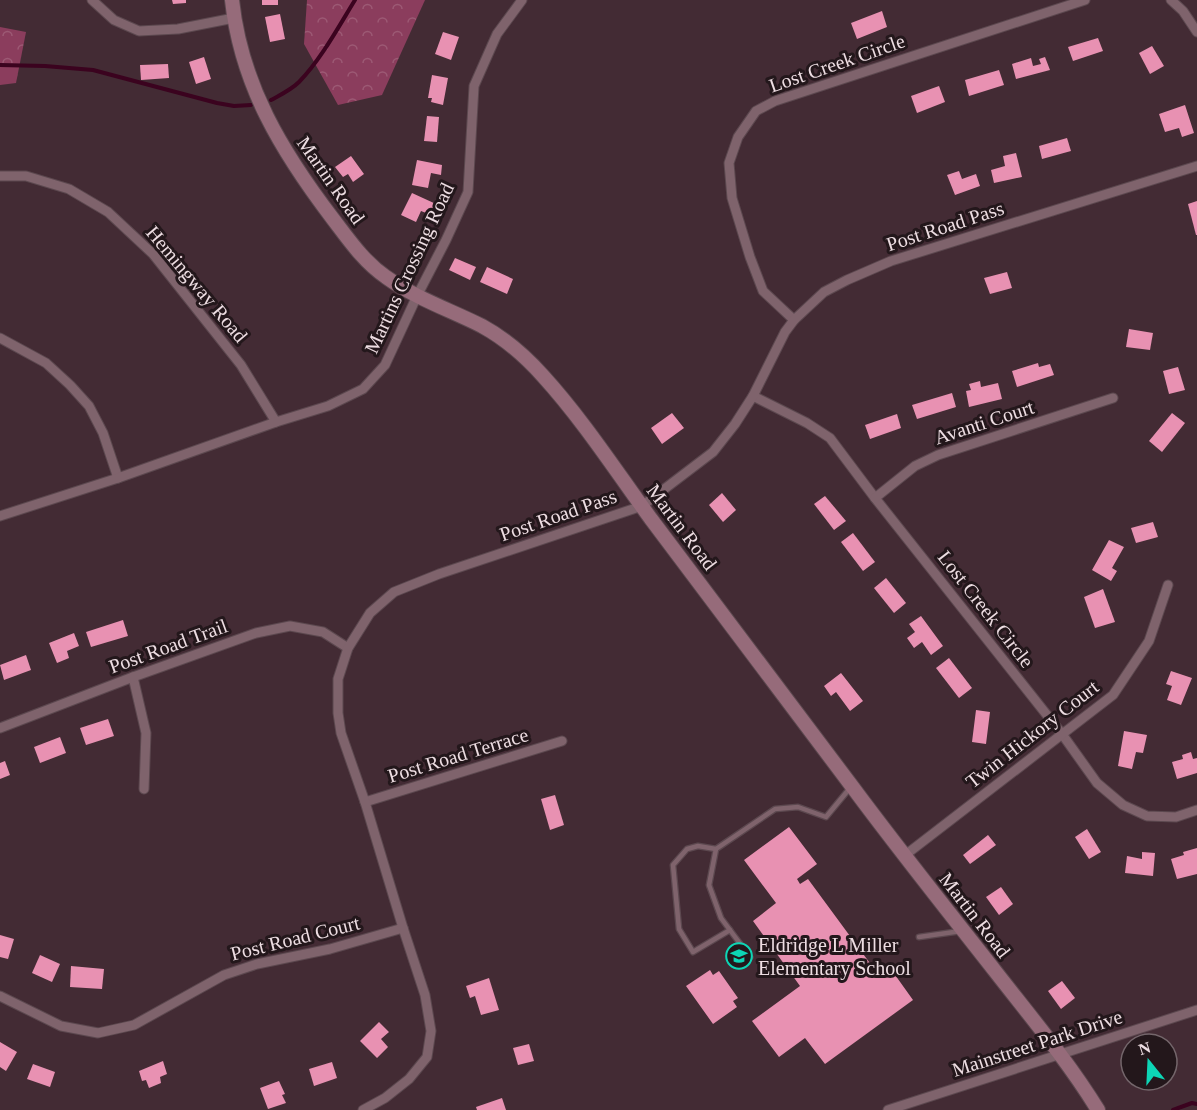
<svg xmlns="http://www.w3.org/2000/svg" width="1197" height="1110" viewBox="0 0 1197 1110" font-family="'Times New Roman',serif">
<defs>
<pattern id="forest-crowns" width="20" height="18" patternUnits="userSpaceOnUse" patternTransform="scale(1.5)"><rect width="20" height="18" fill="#8b3d5d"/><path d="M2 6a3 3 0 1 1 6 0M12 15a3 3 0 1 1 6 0" fill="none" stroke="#9c5974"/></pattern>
</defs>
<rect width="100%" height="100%" fill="#432b34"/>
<g fill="url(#forest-crowns)">
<path d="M 307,0 L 425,0 L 382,95 L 338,105 L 304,44 Z"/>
<path d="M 0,27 L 26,32 L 16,83 L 0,85 Z"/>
</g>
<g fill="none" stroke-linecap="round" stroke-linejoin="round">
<g stroke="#3b031f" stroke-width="4">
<path d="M 0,65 L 45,66 L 93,70 L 217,103 L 234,106 L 251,105"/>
<path d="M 271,100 C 280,95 291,90 299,82 C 320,61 339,26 355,0"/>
<path d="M 1173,1110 L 1192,1103 L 1197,1104"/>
</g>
</g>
<g fill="#e891b2">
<path d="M 172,0 L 186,0 L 186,3 L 173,4 Z"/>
<rect x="262" y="0" width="16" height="5"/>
<path d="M 882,11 L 887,27 L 857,39 L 851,23 Z"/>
<path d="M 280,14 L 285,39 L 270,42 L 265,17 Z"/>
<path d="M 443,32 L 459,37 L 451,60 L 435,54 Z"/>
<path d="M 1098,38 L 1103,51 L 1073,61 L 1068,47 Z"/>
<path d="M 1152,46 L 1164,66 L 1150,74 L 1139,53 Z"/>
<path d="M 204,57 L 211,79 L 196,84 L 189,62 Z"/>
<path d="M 1045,57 L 1050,70 L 1016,79 L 1012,64 L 1031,58 L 1033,66 L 1041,64 L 1039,59 Z"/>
<path d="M 168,64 L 169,78 L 141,80 L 140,65 Z"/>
<path d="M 999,70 L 1004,85 L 969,96 L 965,80 Z"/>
<path d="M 432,75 L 448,78 L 443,105 L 431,102 L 432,98 L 428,98 Z"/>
<path d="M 939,86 L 945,102 L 917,113 L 911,96 Z"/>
<path d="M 1185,105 L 1194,133 L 1182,137 L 1179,128 L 1165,132 L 1159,114 Z"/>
<path d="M 427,116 L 439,117 L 437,142 L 424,141 Z"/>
<path d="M 1067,138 L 1071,151 L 1042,159 L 1039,146 Z"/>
<path d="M 1016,153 L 1022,177 L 994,183 L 991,170 L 1005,166 L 1003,156 Z"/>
<path d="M 351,156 L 364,174 L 353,182 L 348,174 L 343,177 L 335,167 Z"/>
<path d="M 417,160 L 442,165 L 441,175 L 431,173 L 428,188 L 412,185 Z"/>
<path d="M 959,171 L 962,179 L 976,174 L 980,186 L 955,195 L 947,175 Z"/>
<path d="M 412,193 L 436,204 L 431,215 L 421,211 L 416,222 L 401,215 Z"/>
<path d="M 1197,201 L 1197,235 L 1196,235 L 1188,204 Z"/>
<path d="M 455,258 L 476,267 L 470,280 L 449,270 Z"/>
<path d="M 487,267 L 513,279 L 507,294 L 480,282 Z"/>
<path d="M 1007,272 L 1012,288 L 990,294 L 984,278 Z"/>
<path d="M 1129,329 L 1153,333 L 1150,350 L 1126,347 Z"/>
<path d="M 1038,363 L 1039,367 L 1050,364 L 1054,375 L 1017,387 L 1012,371 Z"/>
<path d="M 1178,367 L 1185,390 L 1169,394 L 1163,371 Z"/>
<path d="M 980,381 L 981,387 L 998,383 L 1002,399 L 969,407 L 966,391 L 971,390 L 969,384 Z"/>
<path d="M 952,393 L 956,407 L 917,419 L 912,405 Z"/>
<path d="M 672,413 L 684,428 L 662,444 L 651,428 Z"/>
<path d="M 1172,413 L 1185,423 L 1162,452 L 1149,441 Z"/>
<path d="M 897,414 L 901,428 L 870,439 L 865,425 Z"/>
<path d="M 722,493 L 736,510 L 723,522 L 709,505 Z"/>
<path d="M 825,496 L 846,521 L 834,530 L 814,504 Z"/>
<path d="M 1153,522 L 1158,537 L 1136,543 L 1131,528 Z"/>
<path d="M 853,533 L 875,562 L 863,571 L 841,542 Z"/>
<path d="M 1109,540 L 1124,547 L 1112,568 L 1117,571 L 1111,581 L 1092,570 Z"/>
<path d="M 886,578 L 906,603 L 894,613 L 874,588 Z"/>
<path d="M 1103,589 L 1115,622 L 1095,628 L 1084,597 Z"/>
<path d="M 921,616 L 943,646 L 931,655 L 922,642 L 914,648 L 907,638 L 915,632 L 909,624 Z"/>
<path d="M 123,620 L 128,636 L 91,647 L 86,632 Z"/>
<path d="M 74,633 L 79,646 L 67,651 L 69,658 L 57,663 L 49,643 Z"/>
<path d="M 26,655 L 31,670 L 4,680 L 0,665 Z"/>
<path d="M 949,658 L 972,688 L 959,698 L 936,668 Z"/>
<path d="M 1171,671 L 1192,678 L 1181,705 L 1167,700 L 1172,686 L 1166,684 Z"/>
<path d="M 841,673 L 863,701 L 850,711 L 836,692 L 831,696 L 824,686 Z"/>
<path d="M 976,710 L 990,712 L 986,744 L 972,742 Z"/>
<path d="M 108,719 L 114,736 L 86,745 L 80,728 Z"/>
<path d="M 1124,731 L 1147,735 L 1143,753 L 1136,752 L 1132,769 L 1118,766 Z"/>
<path d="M 60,737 L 66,753 L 40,763 L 34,747 Z"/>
<path d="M 1191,752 L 1193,759 L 1197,758 L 1197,773 L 1177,779 L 1172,762 L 1183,759 L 1182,755 Z"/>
<path d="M 5,761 L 10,775 L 0,779 L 0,763 Z"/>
<path d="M 555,795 L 564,825 L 550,830 L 541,799 Z"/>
<path d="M 789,827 L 817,864 L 797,879 L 800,884 L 808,879 L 872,966 L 867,970 L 872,977 L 888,965 L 913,1000 L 825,1064 L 805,1038 L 779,1057 L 752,1021 L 800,986 L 753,921 L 776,903 L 744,860 Z"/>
<path d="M 1087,829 L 1101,852 L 1089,859 L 1075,837 Z"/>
<path d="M 988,835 L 996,845 L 970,864 L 963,855 Z"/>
<path d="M 1197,848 L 1197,874 L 1177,879 L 1171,859 L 1184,855 L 1183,852 Z"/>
<path d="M 1142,852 L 1155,853 L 1153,876 L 1125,873 L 1127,856 L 1142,859 Z"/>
<path d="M 1001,887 L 1013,904 L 999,915 L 986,897 Z"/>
<path d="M 0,935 L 14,939 L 8,959 L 0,957 Z"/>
<path d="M 40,955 L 60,964 L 52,982 L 32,973 Z"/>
<path d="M 71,966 L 104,969 L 102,989 L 70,987 Z"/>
<path d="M 710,970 L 713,975 L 719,971 L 738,998 L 733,1001 L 737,1007 L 713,1024 L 686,986 Z"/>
<path d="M 489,978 L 499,1010 L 481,1015 L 475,996 L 470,998 L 466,986 Z"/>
<path d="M 1062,981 L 1075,998 L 1061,1009 L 1048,991 Z"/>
<path d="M 379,1022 L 389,1032 L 381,1039 L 388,1047 L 377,1058 L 360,1041 Z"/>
<path d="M 0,1042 L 17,1052 L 6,1071 L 0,1067 Z"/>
<path d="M 529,1044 L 534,1061 L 518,1065 L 513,1048 Z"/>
<path d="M 163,1061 L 167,1074 L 160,1077 L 161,1083 L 149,1088 L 146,1080 L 142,1081 L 139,1071 Z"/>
<path d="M 332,1062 L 337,1078 L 314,1086 L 309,1069 Z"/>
<path d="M 33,1064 L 55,1072 L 50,1087 L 27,1079 Z"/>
<path d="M 279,1081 L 285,1094 L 282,1095 L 286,1103 L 268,1109 L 260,1088 Z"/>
<path d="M 502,1098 L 506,1110 L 477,1110 L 476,1107 Z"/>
</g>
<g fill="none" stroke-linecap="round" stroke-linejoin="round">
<g stroke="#5c484f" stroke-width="7">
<g id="lane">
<path d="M 716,849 L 698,846 L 687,849 L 673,865 L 679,929 L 693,952 L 730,930"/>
<path d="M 919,937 L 961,931"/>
<path d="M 750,957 L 721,918 L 709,885 L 716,849 L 775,809 L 798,807 L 826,817 L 850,788"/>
</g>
</g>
<g stroke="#5c484f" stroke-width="11">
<g id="street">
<path d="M 92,0 L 114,20 L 139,31 L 178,29 L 234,18"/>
<path d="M 1171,0 L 1183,11 L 1197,32"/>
<path d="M 0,176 L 26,176 L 69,189 L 108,212 L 153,254 L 241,365 L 276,422"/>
<path d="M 794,320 L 763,291 L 750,257 L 732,198 L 729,163 L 738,137 L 756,111 L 775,101 L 1085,0"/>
<path d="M 0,338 L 46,363 L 70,385 L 89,406 L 103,433 L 118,478"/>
<path d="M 753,396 L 807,423 L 830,438 L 875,498 L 1062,734 L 1097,783 L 1123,805 L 1147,816 L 1176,817 L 1197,810"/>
<path d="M 875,498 L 915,466 L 938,455 L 1113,398"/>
<path d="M 0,516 L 118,478 L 276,422 L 328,406 L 363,389 L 385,365 L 417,296 L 446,240 L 468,192 L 474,86 L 497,34 L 522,0"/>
<path d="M 133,677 L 146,733 L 144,789"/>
<path d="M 0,728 L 133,677 L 256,633 L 290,626 L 323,632 L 348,648"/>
<path d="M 365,802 L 562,741"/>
<path d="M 904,856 L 1113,695 L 1149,641 L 1168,585"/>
<path d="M 0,996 L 61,1026 L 98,1033 L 134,1025 L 224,975 L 257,964 L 330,949 L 403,928"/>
<path d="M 363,1110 L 385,1098 L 409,1079 L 427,1057 L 431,1031 L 425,995 L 403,928 L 365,802 L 341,733 L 338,713 L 338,679 L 348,648 L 370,613 L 394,592 L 439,574 L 642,506 L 713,452 L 735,424 L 753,396 L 785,332 L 794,320 L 824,292 L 847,280 L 891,261 L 1197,166"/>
<path d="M 888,1110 L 1197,1010"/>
</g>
</g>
<g stroke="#5c484f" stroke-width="16">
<path id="secondary" d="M 232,0 C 241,85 282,152 333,219 C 349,240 364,262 386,277 C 415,298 450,310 482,326 C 504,338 526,357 543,376 C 583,420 616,471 651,519 C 719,609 787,699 854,789 C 900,851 948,911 995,971 C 1030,1016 1068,1061 1098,1110"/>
</g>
<use href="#lane" stroke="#7f636c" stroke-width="4.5"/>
<use href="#street" stroke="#7f636c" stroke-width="9"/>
<use href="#secondary" stroke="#966b7a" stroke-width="14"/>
</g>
<defs>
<g id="school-ring" transform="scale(1.35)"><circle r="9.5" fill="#23171b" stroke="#0dd5b5" stroke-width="1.5"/><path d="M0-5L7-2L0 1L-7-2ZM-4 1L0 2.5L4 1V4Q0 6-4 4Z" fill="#0dd5b5"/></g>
</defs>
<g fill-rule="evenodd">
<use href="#school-ring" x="739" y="956"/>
</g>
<g text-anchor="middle" stroke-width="6" stroke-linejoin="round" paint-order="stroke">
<g font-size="20" fill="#eddde2" stroke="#23171b">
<text transform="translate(837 63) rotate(-19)" y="7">Lost Creek Circle</text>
<text transform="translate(331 180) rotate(55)" y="7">Martin Road</text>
<text transform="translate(945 226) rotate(-18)" y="7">Post Road Pass</text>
<text transform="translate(409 268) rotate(-65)" y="7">Martins Crossing Road</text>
<text transform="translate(197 284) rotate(50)" y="7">Hemingway Road</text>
<text transform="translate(984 422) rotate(-18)" y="7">Avanti Court</text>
<text transform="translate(558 515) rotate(-19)" y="7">Post Road Pass</text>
<text transform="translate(682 527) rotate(53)" y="7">Martin Road</text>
<text transform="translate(986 609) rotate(52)" y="7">Lost Creek Circle</text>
<text transform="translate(168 646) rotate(-20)" y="7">Post Road Trail</text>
<text transform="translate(1032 734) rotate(-38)" y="7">Twin Hickory Court</text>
<text transform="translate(458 755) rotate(-17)" y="7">Post Road Terrace</text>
<text transform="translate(975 915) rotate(52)" y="7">Martin Road</text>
<text transform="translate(295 938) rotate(-14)" y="7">Post Road Court</text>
<text transform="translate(1037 1043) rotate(-18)" y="7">Mainstreet Park Drive</text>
</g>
<g font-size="20" fill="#eddde2" stroke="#23171b" text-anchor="start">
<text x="758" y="952">Eldridge L Miller<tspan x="758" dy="23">Elementary School</tspan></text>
</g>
</g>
<g transform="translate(1149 1062) rotate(342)"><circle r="28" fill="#23171b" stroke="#74666b" stroke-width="1.5"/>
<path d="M0-4.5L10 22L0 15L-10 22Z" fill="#0dd5b5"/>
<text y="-9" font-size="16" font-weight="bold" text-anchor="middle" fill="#eddde2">N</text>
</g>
</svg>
